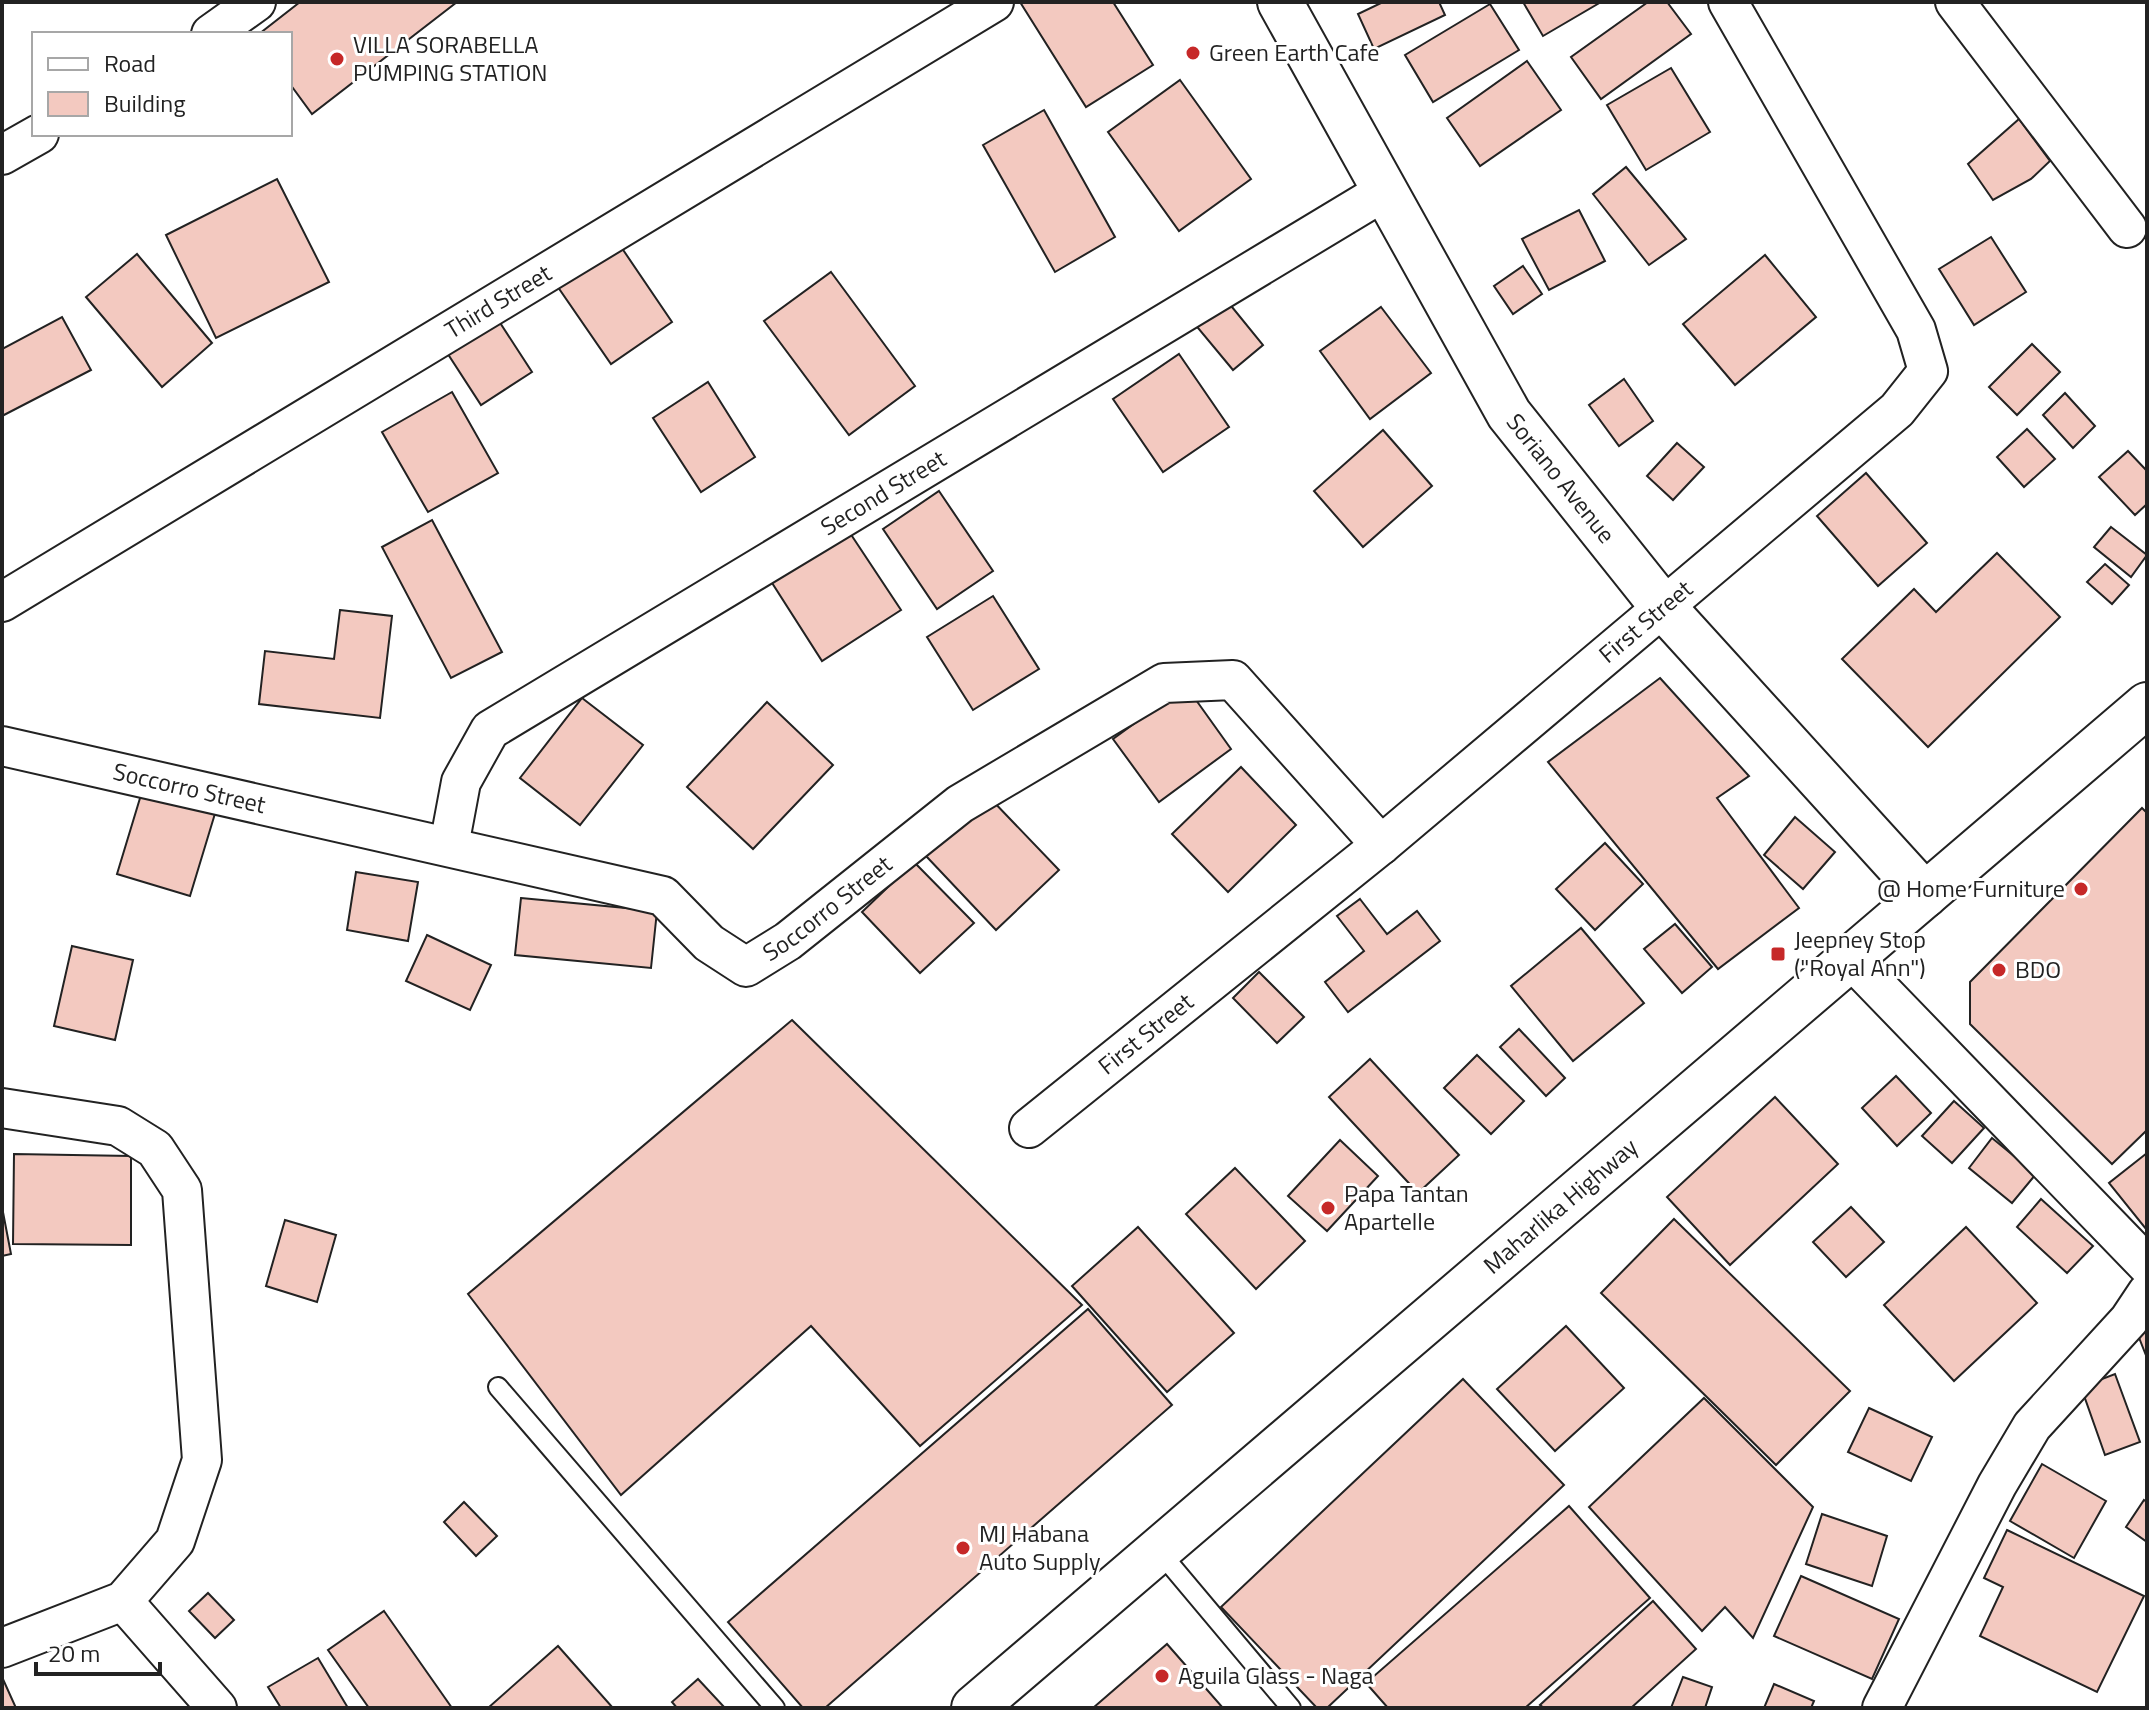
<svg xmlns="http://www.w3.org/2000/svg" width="2149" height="1710" viewBox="0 0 2149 1710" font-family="'Titillium Web',sans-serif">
<rect width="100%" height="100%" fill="#fff"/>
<g fill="#f3c9c0" stroke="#222" stroke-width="2">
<path d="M 300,2 L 457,2 L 312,114 L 290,84 L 290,34 L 259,34 Z"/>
<path d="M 1020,2 L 1113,2 L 1153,65 L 1086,107 Z"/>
<path d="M 1383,2 L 1439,2 L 1445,15 L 1374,49 L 1358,14 Z"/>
<path d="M 1523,2 L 1601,2 L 1543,36 Z"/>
<path d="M 1648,2 L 1667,2 L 1691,34 L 1601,99 L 1571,57 Z"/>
<path d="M 1490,4 L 1519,50 L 1433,102 L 1405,55 Z"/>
<path d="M 1527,61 L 1561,110 L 1480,166 L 1447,118 Z"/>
<path d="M 1671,68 L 1710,132 L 1646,170 L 1607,105 Z"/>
<path d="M 1180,80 L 1251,179 L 1179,231 L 1108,132 Z"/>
<path d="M 1044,110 L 1115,237 L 1055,272 L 983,145 Z"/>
<path d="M 2019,119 L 2050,161 L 2031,179 L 1993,200 L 1968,164 Z"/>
<path d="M 1626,167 L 1686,239 L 1649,265 L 1593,194 Z"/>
<path d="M 277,179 L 329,282 L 216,338 L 166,235 Z"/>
<path d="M 1579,210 L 1605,261 L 1549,290 L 1522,239 Z"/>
<path d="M 613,235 L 672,322 L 611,364 L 551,277 Z"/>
<path d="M 1991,237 L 2026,292 L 1974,325 L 1939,269 Z"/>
<path d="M 137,254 L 212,343 L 162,387 L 86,297 Z"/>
<path d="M 1765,255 L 1816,317 L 1735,385 L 1683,324 Z"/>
<path d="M 1523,266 L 1542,294 L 1513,314 L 1494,286 Z"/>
<path d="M 831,272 L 915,386 L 849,435 L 764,321 Z"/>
<path d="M 1219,291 L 1263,345 L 1233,370 L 1188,316 Z"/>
<path d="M 1381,307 L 1431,373 L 1370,419 L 1320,351 Z"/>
<path d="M 495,315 L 532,372 L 481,405 L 444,348 Z"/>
<path d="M 62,317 L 91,370 L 2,416 L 2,349 Z"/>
<path d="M 2032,344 L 2060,372 L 2017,415 L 1989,387 Z"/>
<path d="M 1179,354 L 1229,427 L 1163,472 L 1113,399 Z"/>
<path d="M 1624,379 L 1653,421 L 1619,446 L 1589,405 Z"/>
<path d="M 708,382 L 755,457 L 701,492 L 653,418 Z"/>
<path d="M 452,392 L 498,473 L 428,512 L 382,432 Z"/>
<path d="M 2065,393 L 2095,426 L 2073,448 L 2043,415 Z"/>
<path d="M 2027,429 L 2055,459 L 2024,487 L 1997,457 Z"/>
<path d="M 1383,430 L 1432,486 L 1363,547 L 1314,491 Z"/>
<path d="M 1677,443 L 1704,467 L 1673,500 L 1647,476 Z"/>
<path d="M 2128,451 L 2147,471 L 2147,504 L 2135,515 L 2099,477 Z"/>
<path d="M 1866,473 L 1927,543 L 1878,586 L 1817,516 Z"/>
<path d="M 939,491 L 993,571 L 937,609 L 883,529 Z"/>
<path d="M 432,520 L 502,652 L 451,678 L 382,547 Z"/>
<path d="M 844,524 L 901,610 L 822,661 L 767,575 Z"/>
<path d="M 2111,527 L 2147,555 L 2131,577 L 2094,547 Z"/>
<path d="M 1997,553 L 2060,617 L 1928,747 L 1842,659 L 1914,589 L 1936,612 Z"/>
<path d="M 2105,564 L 2129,585 L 2112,604 L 2087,582 Z"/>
<path d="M 993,596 L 1039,669 L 973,710 L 927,637 Z"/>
<path d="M 340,610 L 392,616 L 380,718 L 259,704 L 265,651 L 334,659 Z"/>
<path d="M 1660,678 L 1749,776 L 1717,798 L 1799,908 L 1718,969 L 1548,762 Z"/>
<path d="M 1186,686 L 1231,749 L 1159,802 L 1113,739 Z"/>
<path d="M 582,698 L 643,745 L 580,825 L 520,778 Z"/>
<path d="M 767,702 L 833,765 L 753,849 L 687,787 Z"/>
<path d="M 1241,767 L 1296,825 L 1228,892 L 1172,834 Z"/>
<path d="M 144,785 L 217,807 L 190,896 L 117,874 Z"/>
<path d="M 989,797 L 1059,870 L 996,930 L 926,856 Z"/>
<path d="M 2142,808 L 2147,813 L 2147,1130 L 2112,1164 L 1970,1024 L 1970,982 Z"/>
<path d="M 1795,817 L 1835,852 L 1803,889 L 1764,855 Z"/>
<path d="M 1605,843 L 1643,884 L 1595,930 L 1556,889 Z"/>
<path d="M 914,862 L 974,923 L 920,973 L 862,912 Z"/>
<path d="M 356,872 L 418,882 L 408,941 L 347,930 Z"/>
<path d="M 521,898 L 657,911 L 651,968 L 515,955 Z"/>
<path d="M 1360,899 L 1387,934 L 1417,911 L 1440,941 L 1348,1012 L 1325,982 L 1364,951 L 1337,916 Z"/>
<path d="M 1675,924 L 1712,967 L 1682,993 L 1644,949 Z"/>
<path d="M 1581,928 L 1644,1003 L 1573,1061 L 1511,986 Z"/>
<path d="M 427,935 L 491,965 L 470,1010 L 406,981 Z"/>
<path d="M 72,946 L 133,960 L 115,1040 L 54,1026 Z"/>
<path d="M 1259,972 L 1304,1017 L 1277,1043 L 1233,998 Z"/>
<path d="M 792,1020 L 1082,1305 L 920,1446 L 811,1326 L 621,1495 L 468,1294 Z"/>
<path d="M 1519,1029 L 1565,1078 L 1546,1096 L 1500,1047 Z"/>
<path d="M 1477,1055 L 1524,1101 L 1491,1134 L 1444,1088 Z"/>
<path d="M 1370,1059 L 1459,1155 L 1418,1193 L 1329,1097 Z"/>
<path d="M 1896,1076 L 1931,1113 L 1897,1146 L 1862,1108 Z"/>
<path d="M 1775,1097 L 1838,1164 L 1730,1265 L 1667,1197 Z"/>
<path d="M 1954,1101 L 1984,1128 L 1952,1163 L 1922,1136 Z"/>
<path d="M 1992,1138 L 2036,1174 L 2012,1203 L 1969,1168 Z"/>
<path d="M 1340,1140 L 1378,1176 L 1327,1231 L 1288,1196 Z"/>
<path d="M 2147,1153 L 2147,1228 L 2146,1229 L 2109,1183 Z"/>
<path d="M 14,1154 L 131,1156 L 131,1245 L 13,1244 Z"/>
<path d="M 1235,1168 L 1305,1241 L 1256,1289 L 1186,1214 Z"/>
<path d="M 2041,1199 L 2093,1246 L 2067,1273 L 2017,1227 Z"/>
<path d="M 2,1207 L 11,1254 L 2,1256 Z"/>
<path d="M 1851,1207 L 1884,1242 L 1846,1277 L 1813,1242 Z"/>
<path d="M 1674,1219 L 1850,1391 L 1776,1465 L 1601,1293 Z"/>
<path d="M 285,1220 L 336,1235 L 317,1302 L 266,1286 Z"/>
<path d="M 1138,1227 L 1234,1333 L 1167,1392 L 1072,1286 Z"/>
<path d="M 1966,1227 L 2037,1303 L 1954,1381 L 1884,1305 Z"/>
<path d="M 1088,1309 L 1172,1405 L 825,1708 L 803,1708 L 728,1622 Z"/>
<path d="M 1566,1326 L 1624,1388 L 1555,1451 L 1497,1389 Z"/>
<path d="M 2147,1331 L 2147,1358 L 2138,1335 Z"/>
<path d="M 2115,1374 L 2140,1442 L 2105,1455 L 2081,1387 Z"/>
<path d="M 1463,1379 L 1564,1485 L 1327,1708 L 1317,1708 L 1221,1607 Z"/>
<path d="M 1704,1398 L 1813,1507 L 1753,1638 L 1725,1607 L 1702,1631 L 1589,1507 Z"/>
<path d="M 1869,1408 L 1932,1437 L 1911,1481 L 1848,1452 Z"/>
<path d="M 2042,1464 L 2106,1501 L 2074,1558 L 2010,1521 Z"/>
<path d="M 2144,1500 L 2147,1502 L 2147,1542 L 2126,1527 Z"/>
<path d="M 464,1502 L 497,1536 L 476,1556 L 444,1522 Z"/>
<path d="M 1569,1506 L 1650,1598 L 1525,1708 L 1388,1708 L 1366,1683 Z"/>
<path d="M 1822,1514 L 1887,1536 L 1872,1586 L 1806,1564 Z"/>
<path d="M 2007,1530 L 2144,1596 L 2097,1692 L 1980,1636 L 2003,1587 L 1984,1578 Z"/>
<path d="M 1801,1576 L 1899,1619 L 1872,1679 L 1774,1636 Z"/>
<path d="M 208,1593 L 234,1620 L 215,1638 L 189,1611 Z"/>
<path d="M 1653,1601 L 1696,1649 L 1631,1708 L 1544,1708 L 1540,1705 Z"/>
<path d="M 384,1611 L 452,1708 L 369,1708 L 328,1650 Z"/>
<path d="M 1167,1644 L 1223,1708 L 1093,1708 Z"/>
<path d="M 558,1646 L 613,1708 L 488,1708 Z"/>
<path d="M 318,1658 L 348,1708 L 281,1708 L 268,1687 Z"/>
<path d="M 2,1677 L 16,1708 L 2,1708 Z"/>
<path d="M 1683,1677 L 1712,1687 L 1705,1708 L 1671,1708 Z"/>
<path d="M 698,1679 L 725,1708 L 677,1708 L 672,1702 Z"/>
<path d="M 1774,1684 L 1814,1701 L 1811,1708 L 1764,1708 Z"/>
</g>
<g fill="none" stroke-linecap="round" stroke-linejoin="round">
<g stroke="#222" stroke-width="22">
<g id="service">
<path d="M 498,1387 L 775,1708"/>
<path d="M 1159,1551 L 1291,1708"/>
</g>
</g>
<g stroke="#222" stroke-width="42">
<g id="minor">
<path d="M 1955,2 L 2127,228"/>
<path d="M 211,34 L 256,2"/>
<path d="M 2,155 L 39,134"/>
<path id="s1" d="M 2,602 L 994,2"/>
<path id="s2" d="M 2,746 L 663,896 L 709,943 L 746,967 L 788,941 L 960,804 L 1164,683 L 1233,680 L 1381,845"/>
<path id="s3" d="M 449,846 L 461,782 L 490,730 L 1383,192"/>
<path d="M 1849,957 L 2147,1265"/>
<path d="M 2,1108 L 118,1126 L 155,1149 L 182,1190 L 202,1460 L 175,1541 L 123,1601 L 2,1648"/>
<path id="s4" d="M 1029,1128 L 1381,845 L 1897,410 L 1928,371 L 1916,330 L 1728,2"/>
<path d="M 123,1601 L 217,1708"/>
<path d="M 1882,1708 L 1997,1485 L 2032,1426 L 2129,1320 L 2147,1293"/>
</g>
</g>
<g stroke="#222" stroke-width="48">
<g id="tertiary">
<path id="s5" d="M 1280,2 L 1509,414 L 1663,607 L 1925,895"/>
</g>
</g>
<g stroke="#222" stroke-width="48">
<g id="primary">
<path id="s6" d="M 974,1708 L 2147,705"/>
</g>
</g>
<use href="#service" stroke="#fff" stroke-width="18"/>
<use href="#minor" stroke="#fff" stroke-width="38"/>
<use href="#tertiary" stroke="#fff" stroke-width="44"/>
<use href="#primary" stroke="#fff" stroke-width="44"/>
</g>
<g fill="#c62828" stroke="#fff" stroke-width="3">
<circle cx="1193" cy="53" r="8"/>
<circle cx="337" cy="59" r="8"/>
<circle cx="2081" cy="889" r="8"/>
<rect x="1770" y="946" width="16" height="16" rx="4"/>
<circle cx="1999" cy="970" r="8"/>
<circle cx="1328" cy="1208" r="8"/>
<circle cx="963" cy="1548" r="8"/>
<circle cx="1162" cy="1676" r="8"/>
</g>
<g text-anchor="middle" stroke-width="6" stroke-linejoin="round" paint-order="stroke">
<g font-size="24" fill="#222" stroke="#fff" text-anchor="start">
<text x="353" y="53">VILLA SORABELLA<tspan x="353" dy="28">PUMPING STATION</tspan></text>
<text x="1209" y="61">Green Earth Cafe</text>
<text x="2065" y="897" text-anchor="end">@ Home Furniture</text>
<text x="1794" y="948">Jeepney Stop<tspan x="1794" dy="28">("Royal Ann")</tspan></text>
<text x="2015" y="978">BDO</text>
<text x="1344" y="1202">Papa Tantan<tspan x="1344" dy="28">Apartelle</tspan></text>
<text x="979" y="1542">MJ Habana<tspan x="979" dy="28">Auto Supply</tspan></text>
<text x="1178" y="1684">Aguila Glass - Naga</text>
</g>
<g font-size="24" fill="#222" stroke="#fff">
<text dy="8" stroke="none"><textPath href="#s1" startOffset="580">Third Street</textPath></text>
<text dy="8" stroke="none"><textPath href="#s5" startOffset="554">Soriano Avenue</textPath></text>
<text dy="8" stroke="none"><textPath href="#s3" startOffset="584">Second Street</textPath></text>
<text dy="8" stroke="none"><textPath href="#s4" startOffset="798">First Street</textPath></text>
<text dy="8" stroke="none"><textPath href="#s2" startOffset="192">Soccorro Street</textPath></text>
<text dy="8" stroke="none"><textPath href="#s2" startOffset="888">Soccorro Street</textPath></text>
<text dy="8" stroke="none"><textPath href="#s4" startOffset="150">First Street</textPath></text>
<text dy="8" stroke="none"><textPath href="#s6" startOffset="772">Maharlika Highway</textPath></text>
</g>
</g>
<rect width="2149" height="1710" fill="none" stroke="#222222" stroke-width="8"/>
<rect x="32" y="32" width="260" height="104" fill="#ffffff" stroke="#a7a7a7" stroke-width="2"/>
<rect x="48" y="58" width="40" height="12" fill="#ffffff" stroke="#a7a7a7" stroke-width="2"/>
<text x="104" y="72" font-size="24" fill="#222222">Road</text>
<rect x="48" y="92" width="40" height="24" fill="#f3c9c0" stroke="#a7a7a7" stroke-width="2"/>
<text x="104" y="112" font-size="24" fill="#222222">Building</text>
<path d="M36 1662v12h124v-12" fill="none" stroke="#222222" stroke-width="4"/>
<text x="48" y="1662" font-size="24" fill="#222222" stroke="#ffffff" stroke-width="6" paint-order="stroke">20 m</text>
</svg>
